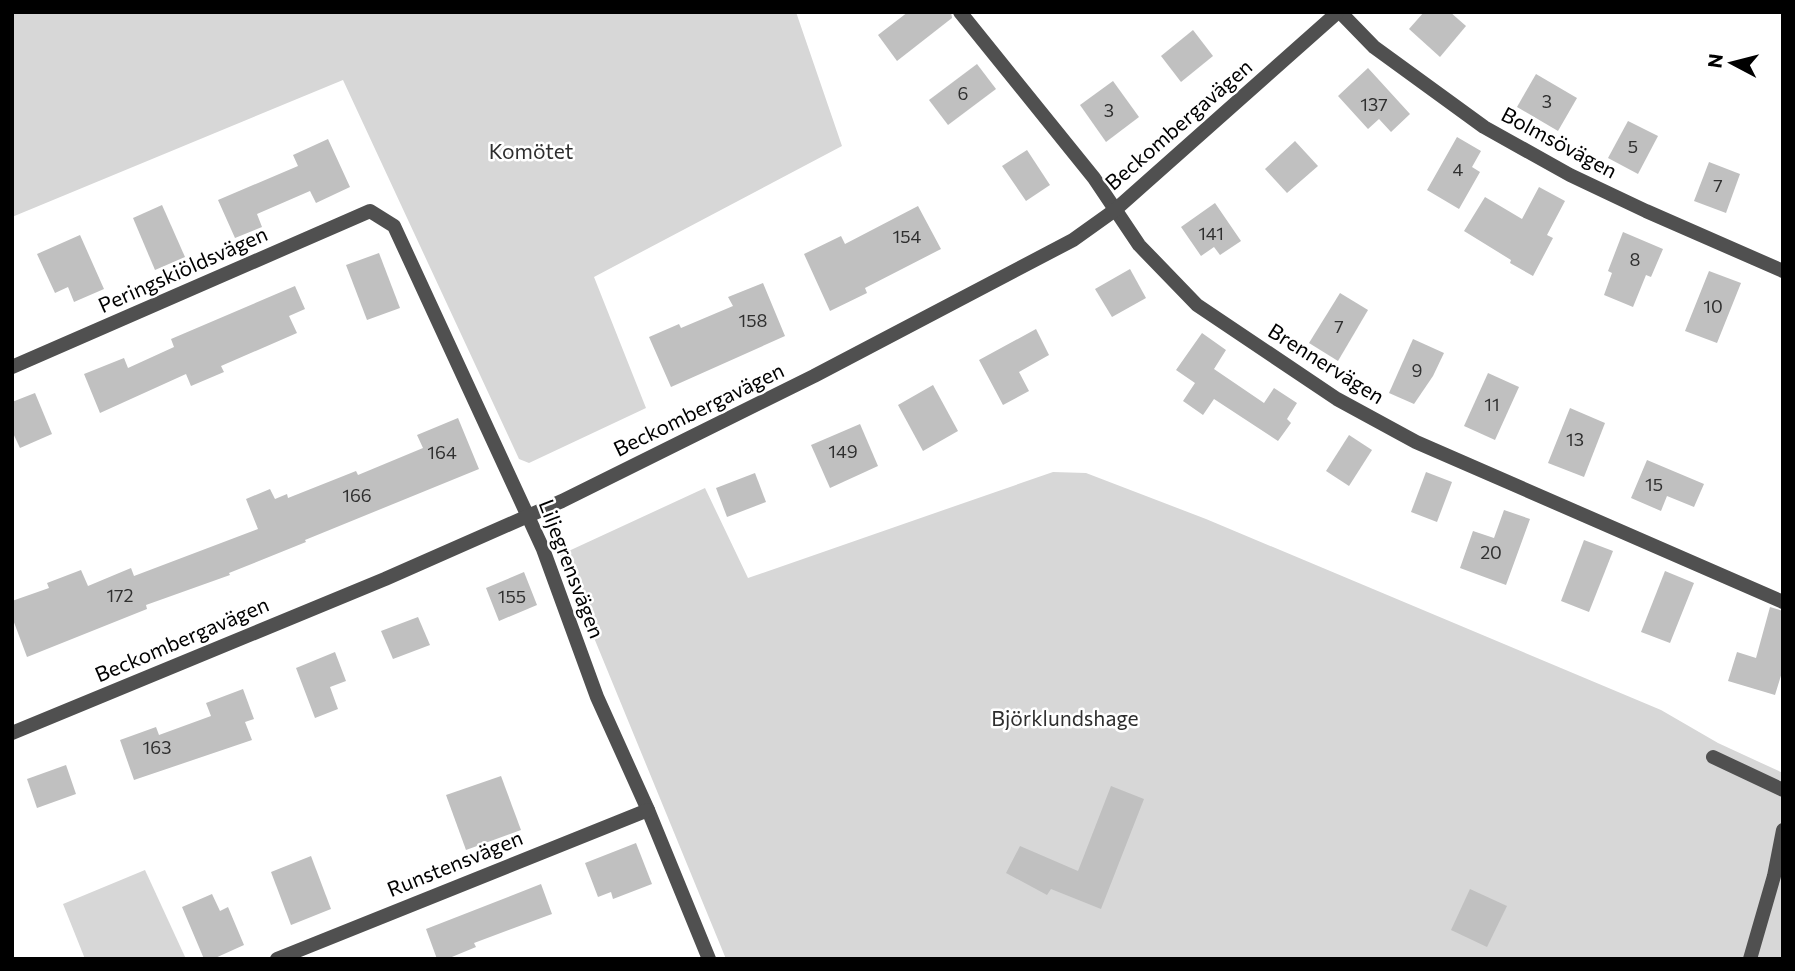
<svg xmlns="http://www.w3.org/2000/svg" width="1795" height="971" viewBox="0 0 1795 971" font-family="Commissioner,sans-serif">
<rect width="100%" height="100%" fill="#fff"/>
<g fill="#d7d7d7">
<path d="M 12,12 L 796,12 L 842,146 L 594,277 L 646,408 L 529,463 L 519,459 L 343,80 L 12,217 Z"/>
<path d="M 1053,472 L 1086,473 L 1206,519 L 1661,710 L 1718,743 L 1783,773 L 1783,959 L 726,959 L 560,555 L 705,488 L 748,578 Z"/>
<path d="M 145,870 L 186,959 L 85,959 L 63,904 Z"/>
</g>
<g fill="#c0c0c0">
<path d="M 908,12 L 951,12 L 952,18 L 897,61 L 878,35 Z"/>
<path d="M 1424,12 L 1450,12 L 1466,26 L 1440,57 L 1409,29 Z"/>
<path d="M 1193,30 L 1213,56 L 1181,82 L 1161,56 Z"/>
<path d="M 977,64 L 996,89 L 948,125 L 929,100 Z"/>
<path d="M 1368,68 L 1410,114 L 1391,132 L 1379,119 L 1368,129 L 1338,96 Z"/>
<path d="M 1536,74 L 1577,98 L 1558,131 L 1517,107 Z"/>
<path d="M 1113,81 L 1139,117 L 1106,142 L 1080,105 Z"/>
<path d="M 1628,121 L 1658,136 L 1638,174 L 1608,158 Z"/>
<path d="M 1457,137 L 1481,151 L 1472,167 L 1480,172 L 1459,209 L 1427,190 Z"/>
<path d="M 328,139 L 350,187 L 316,203 L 310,191 L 257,214 L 262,227 L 235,238 L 218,200 L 298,166 L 293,155 Z"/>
<path d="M 1295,141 L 1318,166 L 1287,193 L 1265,169 Z"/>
<path d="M 1027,150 L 1050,185 L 1026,201 L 1002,166 Z"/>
<path d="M 1709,162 L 1740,174 L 1726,213 L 1694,201 Z"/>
<path d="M 1539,187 L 1565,201 L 1547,235 L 1553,238 L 1533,276 L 1510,263 L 1511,260 L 1464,231 L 1485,197 L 1522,219 Z"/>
<path d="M 1215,203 L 1241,241 L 1220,255 L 1214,247 L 1201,256 L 1181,227 Z"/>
<path d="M 162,205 L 185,257 L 155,270 L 133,218 Z"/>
<path d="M 918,206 L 941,249 L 865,288 L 867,293 L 830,311 L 804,254 L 841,236 L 845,244 Z"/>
<path d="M 1623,232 L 1663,249 L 1651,277 L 1646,275 L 1633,307 L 1604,295 L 1612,273 L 1608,271 Z"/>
<path d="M 80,235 L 104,289 L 74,302 L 68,287 L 55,293 L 37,254 Z"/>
<path d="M 379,253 L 400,308 L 367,320 L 346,265 Z"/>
<path d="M 1130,269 L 1146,298 L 1112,317 L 1095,289 Z"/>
<path d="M 1709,271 L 1741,283 L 1717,343 L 1685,331 Z"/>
<path d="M 763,283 L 785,336 L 671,387 L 649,337 L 679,324 L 681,328 L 733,306 L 728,297 Z"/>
<path d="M 295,286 L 305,309 L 289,316 L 297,333 L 221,366 L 224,372 L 191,386 L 186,374 L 100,413 L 84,374 L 124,358 L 128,368 L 174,347 L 171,339 Z"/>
<path d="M 1340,293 L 1368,310 L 1338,361 L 1309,343 Z"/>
<path d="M 1036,329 L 1049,355 L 1019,372 L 1029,391 L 1003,405 L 979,360 Z"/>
<path d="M 1202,333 L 1226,350 L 1214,369 L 1264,403 L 1274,388 L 1297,403 L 1287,419 L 1291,423 L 1278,441 L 1214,399 L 1203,415 L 1183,401 L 1195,383 L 1176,370 Z"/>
<path d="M 1413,339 L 1444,353 L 1433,376 L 1414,404 L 1389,393 Z"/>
<path d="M 1488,373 L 1519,387 L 1495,440 L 1464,426 Z"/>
<path d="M 933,385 L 958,431 L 923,451 L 898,405 Z"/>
<path d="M 35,393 L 52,434 L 20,448 L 12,431 L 12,402 Z"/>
<path d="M 1570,408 L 1605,423 L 1584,477 L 1548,463 Z"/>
<path d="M 458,418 L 479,469 L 305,540 L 306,542 L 229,573 L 230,575 L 146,605 L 147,609 L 27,657 L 12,617 L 12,601 L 49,588 L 47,583 L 81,570 L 88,586 L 131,568 L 134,576 L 258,529 L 246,499 L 270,489 L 275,499 L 287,494 L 288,498 L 356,471 L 358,475 L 423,448 L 417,435 Z"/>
<path d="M 860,424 L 878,466 L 830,488 L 811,445 Z"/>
<path d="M 1349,435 L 1372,450 L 1349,486 L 1326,471 Z"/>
<path d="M 1647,460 L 1704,484 L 1694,507 L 1667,496 L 1661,511 L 1631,498 Z"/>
<path d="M 1426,472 L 1452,482 L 1437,522 L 1411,512 Z"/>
<path d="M 755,473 L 766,502 L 727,517 L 716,488 Z"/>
<path d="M 1504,510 L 1530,519 L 1506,585 L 1460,568 L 1473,531 L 1494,538 Z"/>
<path d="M 1584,540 L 1613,551 L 1589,612 L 1561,601 Z"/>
<path d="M 1665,571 L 1694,583 L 1670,643 L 1641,632 Z"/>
<path d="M 524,572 L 537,605 L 499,621 L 486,588 Z"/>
<path d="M 1770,607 L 1783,611 L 1783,669 L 1775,695 L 1728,681 L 1737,652 L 1756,658 Z"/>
<path d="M 418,617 L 430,645 L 393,659 L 381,631 Z"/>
<path d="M 335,652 L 346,681 L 330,687 L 338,709 L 315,718 L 296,668 Z"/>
<path d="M 243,689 L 254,719 L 245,722 L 252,740 L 134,780 L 120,740 L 156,727 L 159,735 L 211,716 L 206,703 Z"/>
<path d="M 66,765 L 76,794 L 37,808 L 27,779 Z"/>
<path d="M 501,776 L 521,830 L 466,850 L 446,795 Z"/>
<path d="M 1111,786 L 1144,799 L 1101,909 L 1051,889 L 1047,895 L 1006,873 L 1020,846 L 1078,871 Z"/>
<path d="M 636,843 L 652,884 L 613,899 L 611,892 L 598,897 L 585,863 Z"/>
<path d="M 311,856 L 331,909 L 291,925 L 271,872 Z"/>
<path d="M 541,884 L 552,914 L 474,943 L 476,947 L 447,959 L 437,959 L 426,929 Z"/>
<path d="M 1470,889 L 1507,906 L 1487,947 L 1451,930 Z"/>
<path d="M 212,894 L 220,911 L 228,907 L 244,945 L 213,959 L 204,959 L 182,907 Z"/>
</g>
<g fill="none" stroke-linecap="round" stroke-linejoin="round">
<g stroke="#505050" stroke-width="14">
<path d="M 1713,757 L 1783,790"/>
<path d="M 1750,959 L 1774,876 L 1783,830"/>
</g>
<g stroke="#505050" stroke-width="14">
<path d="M 960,12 L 1094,178 L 1139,245 L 1197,305 L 1337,399 L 1416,442 L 1783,602"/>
<path d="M 1340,12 L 1374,47 L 1484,127 L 1570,175 L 1646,211 L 1783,271"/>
<path d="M 12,367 L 370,211 L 394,226 L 543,549 L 597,697 L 648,810 L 709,959"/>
<path d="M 12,733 L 385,579 L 562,501 L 814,376 L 1073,240 L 1115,210 L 1338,12"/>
<path d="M 277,959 L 648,810"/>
</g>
</g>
<g text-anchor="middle" stroke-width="5" stroke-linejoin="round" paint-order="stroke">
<g font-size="18" fill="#303030">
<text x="963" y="100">6</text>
<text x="1547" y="108">3</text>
<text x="1374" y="111">137</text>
<text x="1109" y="117">3</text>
<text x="1633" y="153">5</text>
<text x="1458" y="176">4</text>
<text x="1718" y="192">7</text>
<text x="1211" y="240">141</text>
<text x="907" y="243">154</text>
<text x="1635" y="266">8</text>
<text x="1713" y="313">10</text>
<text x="753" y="327">158</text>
<text x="1339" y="333">7</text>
<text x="1417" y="377">9</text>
<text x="1492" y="411">11</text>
<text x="1575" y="446">13</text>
<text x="843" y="458">149</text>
<text x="442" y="459">164</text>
<text x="1654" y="491">15</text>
<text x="357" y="502">166</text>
<text x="1491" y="559">20</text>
<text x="120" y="602">172</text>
<text x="512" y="603">155</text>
<text x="157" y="754">163</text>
</g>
<g font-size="21" fill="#000" stroke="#fff">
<text transform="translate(1179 125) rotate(-41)" y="7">Beckombergavägen</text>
<text transform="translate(1559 143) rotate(28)" y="7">Bolmsövägen</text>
<text transform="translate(183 270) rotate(-24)" y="7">Peringskiöldsvägen</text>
<text transform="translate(1326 364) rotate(32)" y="7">Brennervägen</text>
<text transform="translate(699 410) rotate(-26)" y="7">Beckombergavägen</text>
<text transform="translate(571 569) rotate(69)" y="7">Liljegrensvägen</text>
<text transform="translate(182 640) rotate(-23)" y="7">Beckombergavägen</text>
<text transform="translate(455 864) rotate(-22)" y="7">Runstensvägen</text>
</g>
<g font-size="21" fill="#2e2e2e" stroke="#fff">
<text x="531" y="159">Komötet</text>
<text x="1065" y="726">Björklundshage</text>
</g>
</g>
<rect width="1795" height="971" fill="none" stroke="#000000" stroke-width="28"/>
<g transform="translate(1732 63) rotate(277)" stroke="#ffffff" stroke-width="5" paint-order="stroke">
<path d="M0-5L12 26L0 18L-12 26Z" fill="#000000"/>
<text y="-10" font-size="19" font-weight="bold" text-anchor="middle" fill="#000000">N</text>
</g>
</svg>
